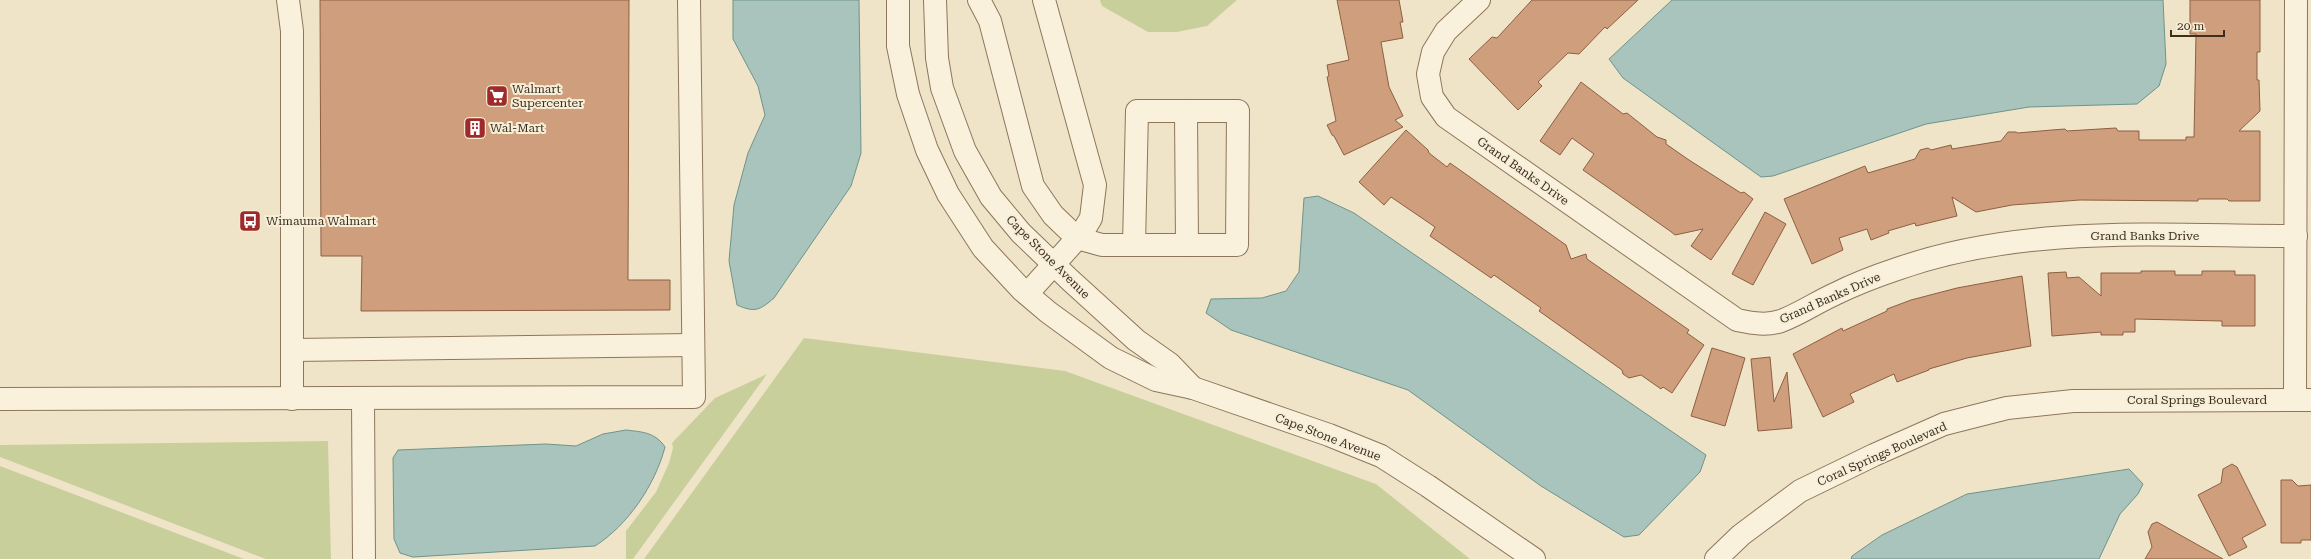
<svg xmlns="http://www.w3.org/2000/svg" width="2311" height="559" viewBox="0 0 2311 559" font-family="'Roboto Serif',serif">
<rect width="100%" height="100%" fill="#f0e4c8"/>
<g fill="#c9cf9b">
<path d="M 1100,0 L 1237,0 L 1207,26 L 1177,32 L 1148,32 L 1102,6 Z"/>
<path d="M 804,338 L 1065,371 L 1376,484 L 1470,559 L 644,559 Z"/>
<path d="M 767,374 L 633,559 L 626,559 L 626,531 L 656,492 L 669,463 L 673,448 L 672,443 L 715,398 Z"/>
<path d="M 328,441 L 331,559 L 266,559 L 0,457 L 0,445 Z"/>
<path d="M 0,466 L 244,559 L 0,559 Z"/>
</g>
<g fill="#a9c4bc" stroke="#6f938a">
<path d="M 733,0 L 859,0 L 861,153 L 851,186 L 774,298 C 760,310 755,313 737,305 L 729,261 L 734,205 L 748,153 L 765,115 L 758,86 L 733,39 Z"/>
<path d="M 1672,0 L 2163,0 L 2166,64 L 2159,86 L 2137,104 L 2029,107 L 1926,124 L 1773,176 L 1761,177 L 1623,78 L 1609,59 Z"/>
<path d="M 1318,196 L 1354,213 L 1706,455 L 1700,472 L 1639,535 L 1624,537 L 1541,486 L 1408,390 L 1231,330 L 1206,313 L 1211,299 L 1262,298 L 1286,291 L 1299,272 L 1304,198 Z"/>
<path d="M 626,430 C 642,432 655,432 665,447 C 655,485 628,525 595,546 L 413,557 L 400,553 L 394,539 L 393,458 L 398,450 L 546,444 L 576,446 L 603,434 Z"/>
<path d="M 2129,469 L 2143,484 L 2138,494 L 2120,514 L 2099,559 L 1851,559 L 1852,556 L 1882,535 L 1967,494 Z"/>
</g>
<g fill="#cf9f7d" stroke="#8d5f41">
<path d="M 320,0 L 629,0 L 628,280 L 670,280 L 670,310 L 361,311 L 362,256 L 321,256 Z"/>
<path d="M 1337,0 L 1399,0 L 1403,22 L 1400,22 L 1403,38 L 1381,42 L 1389,87 L 1403,116 L 1395,120 L 1403,127 L 1344,155 L 1334,136 L 1332,135 L 1327,125 L 1336,121 L 1327,77 L 1329,76 L 1327,65 L 1349,60 Z"/>
<path d="M 1532,0 L 1638,0 L 1607,29 L 1605,27 L 1579,54 L 1568,53 L 1538,82 L 1542,86 L 1518,110 L 1469,59 L 1492,37 L 1497,38 Z"/>
<path d="M 2190,0 L 2260,0 L 2260,52 L 2257,52 L 2257,80 L 2259,80 L 2260,111 L 2239,131 L 2260,131 L 2260,201 L 2229,201 L 2227,199 L 2198,199 L 2198,201 L 2080,200 L 2012,205 L 1976,212 L 1952,197 L 1957,216 L 1916,226 L 1915,223 L 1888,231 L 1889,233 L 1871,240 L 1867,229 L 1839,238 L 1843,250 L 1812,264 L 1784,199 L 1865,166 L 1868,173 L 1915,159 L 1920,150 L 1928,148 L 1931,150 L 1951,145 L 1952,149 L 2001,141 L 2008,132 L 2016,132 L 2018,133 L 2052,130 L 2065,129 L 2067,131 L 2116,128 L 2118,131 L 2139,131 L 2139,140 L 2186,140 L 2186,137 L 2194,137 L 2196,34 L 2190,34 Z"/>
<path d="M 1581,82 L 1623,114 L 1627,113 L 1657,137 L 1666,140 L 1666,144 L 1689,160 L 1741,193 L 1744,192 L 1753,199 L 1711,260 L 1691,246 L 1703,229 L 1675,235 L 1670,231 L 1583,170 L 1594,154 L 1572,138 L 1560,155 L 1540,141 Z"/>
<path d="M 1406,130 L 1428,150 L 1429,153 L 1447,167 L 1450,163 L 1566,245 L 1571,259 L 1586,254 L 1587,259 L 1689,330 L 1687,333 L 1704,345 L 1672,393 L 1663,387 L 1661,389 L 1641,375 L 1629,378 L 1623,374 L 1622,370 L 1539,311 L 1541,308 L 1494,275 L 1491,278 L 1430,236 L 1435,227 L 1391,197 L 1384,205 L 1359,182 Z"/>
<path d="M 1765,212 L 1786,224 L 1753,285 L 1732,274 Z"/>
<path d="M 2141,271 L 2175,271 L 2175,275 L 2202,275 L 2202,271 L 2235,271 L 2235,275 L 2255,275 L 2255,326 L 2222,326 L 2222,321 L 2135,319 L 2135,332 L 2123,332 L 2123,335 L 2101,335 L 2101,332 L 2052,336 L 2048,273 L 2066,272 L 2067,278 L 2079,277 L 2101,296 L 2101,273 L 2141,273 Z"/>
<path d="M 2022,276 L 2031,346 L 1967,358 L 1929,369 L 1929,370 L 1897,382 L 1894,374 L 1850,394 L 1854,402 L 1823,417 L 1793,354 L 1842,328 L 1843,331 L 1887,311 L 1887,309 L 1911,300 L 1957,288 Z"/>
<path d="M 1712,348 L 1745,358 L 1725,426 L 1691,416 Z"/>
<path d="M 1770,357 L 1774,402 L 1787,372 L 1792,428 L 1758,431 L 1751,359 Z"/>
<path d="M 2232,464 L 2237,467 L 2266,525 L 2242,538 L 2247,547 L 2229,556 L 2198,495 L 2221,483 L 2223,469 Z"/>
<path d="M 2281,480 L 2292,480 L 2298,486 L 2311,485 L 2311,540 L 2301,540 L 2301,543 L 2281,543 Z"/>
<path d="M 2157,522 L 2223,559 L 2145,559 L 2152,547 L 2148,532 L 2152,524 Z"/>
</g>
<g fill="none" stroke-linecap="round" stroke-linejoin="round">
<g stroke="#8d765c" stroke-width="24">
<g id="minor">
<path d="M 288,0 L 292,31 L 292,399"/>
<path d="M 898,0 L 898,46 L 908,94 L 927,150 L 948,194 L 983,248 L 1022,290 L 1048,312 L 1111,358 L 1156,380 L 1193,388 L 1329,435 L 1381,456 L 1428,486 L 1534,559"/>
<path d="M 935,0 L 937,58 L 942,88 L 965,151 L 991,197 L 1021,233 L 1070,280 L 1136,340 L 1170,364 L 1193,388"/>
<path d="M 979,0 L 990,21 L 1033,186 L 1053,215 L 1077,238 L 1102,245 L 1237,245 L 1238,111 L 1137,111 L 1134,245"/>
<path d="M 1479,0 L 1446,31 L 1433,52 L 1428,74 L 1432,97 L 1446,117 L 1737,320 C 1752,323 1766,326 1781,321 C 1800,314 1817,302 1835,294 C 1855,284 1876,276 1897,269 C 2024,224 2163,236 2296,236"/>
<path d="M 1186,111 L 1187,245"/>
<path d="M 1027,294 L 1082,233 L 1091,218 L 1095,185 L 1044,0"/>
<path d="M 292,350 L 693,345"/>
<path d="M 0,399 L 694,397 L 689,0"/>
<path d="M 363,399 L 364,559"/>
<path d="M 2295,400 L 2296,0"/>
<path d="M 1716,559 L 1741,535 L 1800,491 L 1874,455 L 1944,424 L 2007,408 L 2073,401 L 2311,400"/>
</g>
</g>
<use href="#minor" stroke="#faf1dc" stroke-width="22"/>
</g>
<defs>
<g id="supermarket-square" transform="scale(1.15)"><rect x="-9" y="-9" width="18" height="18" rx="4" fill="#9e2a2b" stroke="#f7eed8"/><path d="M-6-5.5h2.5l.6 2H6L4.5 2H-2.5L-4.4-4H-6ZM-1.5 3.2a1.3 1.3 0 1 0 .1 0ZM3 3.2a1.3 1.3 0 1 0 .1 0Z" fill="#fff"/></g>
<g id="building-square" transform="scale(1.15)"><rect x="-9" y="-9" width="18" height="18" rx="4" fill="#9e2a2b" stroke="#f7eed8"/><path d="M-4-6H4V6H1V3H-1V6H-4ZM-2.5-4.3h1.7v1.8h-1.7ZM.8-4.3h1.7v1.8H.8ZM-2.5-1h1.7V.8h-1.7ZM.8-1h1.7V.8H.8Z" fill="#fff"/></g>
<g id="bus-square" transform="scale(1.15)"><rect x="-9" y="-9" width="18" height="18" rx="4" fill="#9e2a2b" stroke="#f7eed8"/><path d="M-5-6H5V4H4V6H2V4H-2V6H-4V4H-5ZM-3.5-4V0h7V-4ZM-3.5 1.2v1.5H-2V1.2ZM2 1.2v1.5H3.5V1.2Z" fill="#fff"/></g>
</defs>
<g fill-rule="evenodd">
<use href="#supermarket-square" x="497" y="96"/>
<use href="#building-square" x="475" y="128"/>
<use href="#bus-square" x="250" y="221"/>
</g>
<g text-anchor="middle" stroke-width="4" stroke-linejoin="round" paint-order="stroke">
<g font-size="12" fill="#3d2e20" stroke="#f7eed8" text-anchor="start">
<text x="512" y="93">Walmart<tspan x="512" dy="14">Supercenter</tspan></text>
<text x="490" y="132">Wal-Mart</text>
<text x="266" y="225">Wimauma Walmart</text>
</g>
<g font-size="12" fill="#3d2e20" stroke="#f7eed8">
<text transform="translate(1523 171) rotate(35)" y="4">Grand Banks Drive</text>
<text x="2145" y="240">Grand Banks Drive</text>
<text transform="translate(1048 257) rotate(45)" y="4">Cape Stone Avenue</text>
<text transform="translate(1830 298) rotate(-24)" y="4">Grand Banks Drive</text>
<text x="2197" y="404">Coral Springs Boulevard</text>
<text transform="translate(1328 437) rotate(21)" y="4">Cape Stone Avenue</text>
<text transform="translate(1882 454) rotate(-24)" y="4">Coral Springs Boulevard</text>
</g>
</g>
<path d="M2171 30v6h53v-6" fill="none" stroke="#3d2e20" stroke-width="2"/>
<text x="2177" y="30" font-size="12" fill="#3d2e20" stroke="#f7eed8" stroke-width="3" paint-order="stroke">20 m</text>
</svg>
